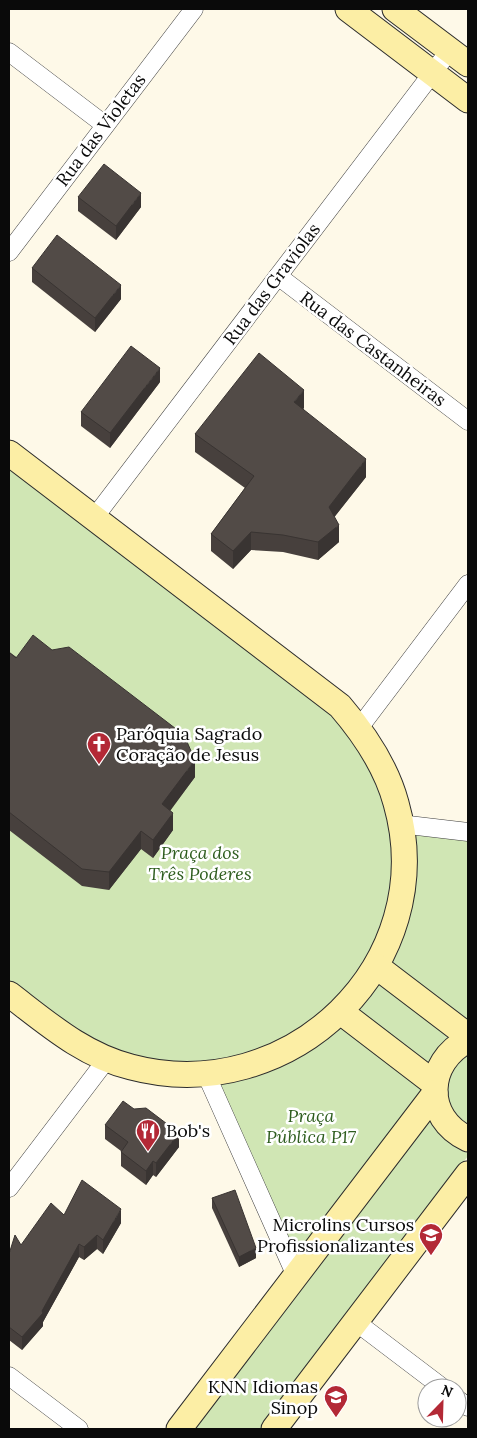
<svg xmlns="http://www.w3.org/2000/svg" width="477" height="1438" viewBox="0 0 477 1438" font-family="Lora,serif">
<rect width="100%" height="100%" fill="#fef9e8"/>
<g fill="#d0e6b4">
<path d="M 9,466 L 332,714 C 354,742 379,772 386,808 C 411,920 350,1026 239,1056 C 214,1062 186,1066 160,1062 C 101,1054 55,1016 9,981 Z"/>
<path d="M 413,832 L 468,839 L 468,1028 L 295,1259 L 218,1083 C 287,1070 339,1041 379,981 L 415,860 Z"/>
<path d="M 468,1052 L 468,1127 C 455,1114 438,1096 447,1076 C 451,1068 462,1059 468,1052 Z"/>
<path d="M 430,1117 L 468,1150 L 468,1156 L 260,1429 L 193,1429 Z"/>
</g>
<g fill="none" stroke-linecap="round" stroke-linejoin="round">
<g stroke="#3d3d3d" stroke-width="19">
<g id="street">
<path d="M 9,52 L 105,125"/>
<path d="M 9,252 L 194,9"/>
<path d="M 278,276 L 468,421"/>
<path d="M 94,518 L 450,50"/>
<path d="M 359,728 L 468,584"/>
<path d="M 400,824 L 468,832"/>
<path d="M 206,1074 L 296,1276"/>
<path d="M 9,1188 L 107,1059"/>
<path d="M 356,1322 L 443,1388"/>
<path d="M 9,1376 L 79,1429"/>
<path d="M 457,1399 L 468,1407"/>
</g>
</g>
<g stroke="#2c2c2c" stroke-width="27">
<g id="secondary">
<path d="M 348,9 L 468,100"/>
<path d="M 395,9 L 468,64"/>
<path d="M 9,453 L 340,706 C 365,735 386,766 396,803 C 442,964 289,1109 131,1067 C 83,1055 47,1023 9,994"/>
<path d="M 376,966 L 468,1036"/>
<path d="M 341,1012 L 435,1084"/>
<path d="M 468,1040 C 425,1062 423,1118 468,1139"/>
<path d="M 179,1429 L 435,1093"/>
<path d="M 274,1429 L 468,1174"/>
</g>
</g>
<use href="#street" stroke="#fff" stroke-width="18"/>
<use href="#secondary" stroke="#fceea5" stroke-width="25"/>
</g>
<g fill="#47403d">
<path d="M 78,197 L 141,207 L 116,240 L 78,211 Z"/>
<path d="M 32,268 L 121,299 L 95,332 L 32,282 Z"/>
<path d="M 160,382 L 110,448 L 81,426 L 81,412 Z"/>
<path d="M 304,408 L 303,409 L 366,477 L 334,517 L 339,542 L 318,560 L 283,552 L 251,550 L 233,569 L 211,551 L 211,534 L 245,488 L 195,452 L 195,434 Z"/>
<path d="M 9,652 L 195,777 L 170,810 L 173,830 L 153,858 L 141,849 L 109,890 L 82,886 L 9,830 Z"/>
<path d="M 105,1125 L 179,1147 L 156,1177 L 153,1175 L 146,1185 L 121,1166 L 121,1151 L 105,1139 Z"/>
<path d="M 212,1198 L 256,1258 L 239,1267 L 212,1208 Z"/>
<path d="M 64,1215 L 121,1223 L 103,1254 L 97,1249 L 84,1260 L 79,1257 L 43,1322 L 43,1326 L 22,1350 L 9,1340 L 9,1254 Z"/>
</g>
<g fill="#393432">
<path d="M 141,193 L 141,207 L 116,240 L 116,226 Z"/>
<path d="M 121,285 L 121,299 L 95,332 L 95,318 Z"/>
<path d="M 160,368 L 160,382 L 110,448 L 110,433 Z"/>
<path d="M 304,390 L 304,408 L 294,420 L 294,402 Z"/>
<path d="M 366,459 L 366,477 L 329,524 L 329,507 Z"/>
<path d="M 339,525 L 339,542 L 318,560 L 318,542 Z"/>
<path d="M 251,532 L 251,550 L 233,569 L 233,551 Z"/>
<path d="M 195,760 L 195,777 L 162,822 L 162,804 Z"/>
<path d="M 173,813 L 173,830 L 153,858 L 153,840 Z"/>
<path d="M 141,831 L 141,849 L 109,890 L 109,872 Z"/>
<path d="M 179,1133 L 179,1147 L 156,1177 L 156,1163 Z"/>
<path d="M 153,1161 L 153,1175 L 146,1185 L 146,1171 Z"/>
<path d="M 121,1209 L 121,1223 L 103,1254 L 103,1240 Z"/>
<path d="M 97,1235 L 97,1249 L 84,1260 L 84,1247 Z"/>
<path d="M 79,1244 L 79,1257 L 43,1322 L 43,1326 L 22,1350 L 22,1337 L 42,1311 Z"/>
<path d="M 256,1248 L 256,1258 L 239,1267 L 239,1257 Z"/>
</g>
<g fill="#524b47" stroke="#393432">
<path d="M 104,164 L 141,193 L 116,226 L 78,197 Z"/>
<path d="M 57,235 L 121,285 L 95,318 L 32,268 Z"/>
<path d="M 131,346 L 160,368 L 110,433 L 81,412 Z"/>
<path d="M 259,353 L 304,390 L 294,402 L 366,459 L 329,507 L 339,525 L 318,542 L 283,535 L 251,532 L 233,551 L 211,534 L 254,476 L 195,434 Z"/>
<path d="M 33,635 L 52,650 L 69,647 L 184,735 L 195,760 L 162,804 L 173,813 L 153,840 L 141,831 L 109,872 L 82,869 L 9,812 L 9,652 L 16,658 Z"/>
<path d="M 123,1101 L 134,1109 L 146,1108 L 179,1133 L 156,1163 L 153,1161 L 146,1171 L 121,1152 L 128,1142 L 105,1125 Z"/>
<path d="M 82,1180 L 121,1209 L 103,1240 L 97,1235 L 84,1247 L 79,1244 L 42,1311 L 43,1313 L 22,1337 L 9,1327 L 9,1254 L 15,1235 L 21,1245 L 51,1203 L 64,1215 Z"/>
<path d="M 235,1190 L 256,1248 L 239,1257 L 212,1198 Z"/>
</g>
<defs>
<g id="church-pin" transform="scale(1.25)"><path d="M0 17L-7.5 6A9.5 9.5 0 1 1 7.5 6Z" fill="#b32936" stroke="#fff"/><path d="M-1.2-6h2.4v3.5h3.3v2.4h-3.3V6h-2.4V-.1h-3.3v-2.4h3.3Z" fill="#fff"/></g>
<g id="restaurant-pin" transform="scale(1.25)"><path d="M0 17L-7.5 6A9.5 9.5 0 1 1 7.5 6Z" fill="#b32936" stroke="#fff"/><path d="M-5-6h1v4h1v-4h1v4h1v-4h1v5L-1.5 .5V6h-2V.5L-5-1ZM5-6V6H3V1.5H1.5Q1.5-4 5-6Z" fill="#fff"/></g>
<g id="school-pin" transform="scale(1.25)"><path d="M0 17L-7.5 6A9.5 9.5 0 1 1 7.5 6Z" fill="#b32936" stroke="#fff"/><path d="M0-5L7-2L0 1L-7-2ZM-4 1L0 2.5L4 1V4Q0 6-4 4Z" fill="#fff"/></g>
</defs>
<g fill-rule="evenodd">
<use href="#church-pin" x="99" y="744"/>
<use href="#restaurant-pin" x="148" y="1131"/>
<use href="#school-pin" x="431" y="1235"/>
<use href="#school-pin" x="336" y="1397"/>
</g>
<g text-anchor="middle" stroke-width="5" stroke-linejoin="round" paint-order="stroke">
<g font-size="18" fill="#0a0a0a" stroke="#fff">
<text transform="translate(101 130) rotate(-53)" y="6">Rua das Violetas</text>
<text transform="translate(272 284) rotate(-53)" y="6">Rua das Graviolas</text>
<text transform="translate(373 349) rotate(37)" y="6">Rua das Castanheiras</text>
</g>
<g font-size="18" fill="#0a0a0a" stroke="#fff" text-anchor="start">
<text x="116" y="740">Paróquia Sagrado<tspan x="116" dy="21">Coração de Jesus</tspan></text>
<text x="166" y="1137">Bob's</text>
<text x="414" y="1231" text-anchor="end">Microlins Cursos<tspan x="414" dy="21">Profissionalizantes</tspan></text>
<text x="318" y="1393" text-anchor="end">KNN Idiomas<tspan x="318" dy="21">Sinop</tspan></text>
</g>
<g font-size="18" font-style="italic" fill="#2e5d1e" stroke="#fff">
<text x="200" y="859">Praça dos<tspan x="200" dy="21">Três Poderes</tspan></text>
<text x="311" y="1122">Praça<tspan x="311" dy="21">Pública P17</tspan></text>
</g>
</g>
<rect width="477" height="1438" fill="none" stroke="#0a0a0a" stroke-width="20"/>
<g transform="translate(442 1403) rotate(23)"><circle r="24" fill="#ffffff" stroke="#9d9d9d"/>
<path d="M0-4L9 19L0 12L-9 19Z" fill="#b32936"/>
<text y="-8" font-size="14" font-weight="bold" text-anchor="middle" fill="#0a0a0a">N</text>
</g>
</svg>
